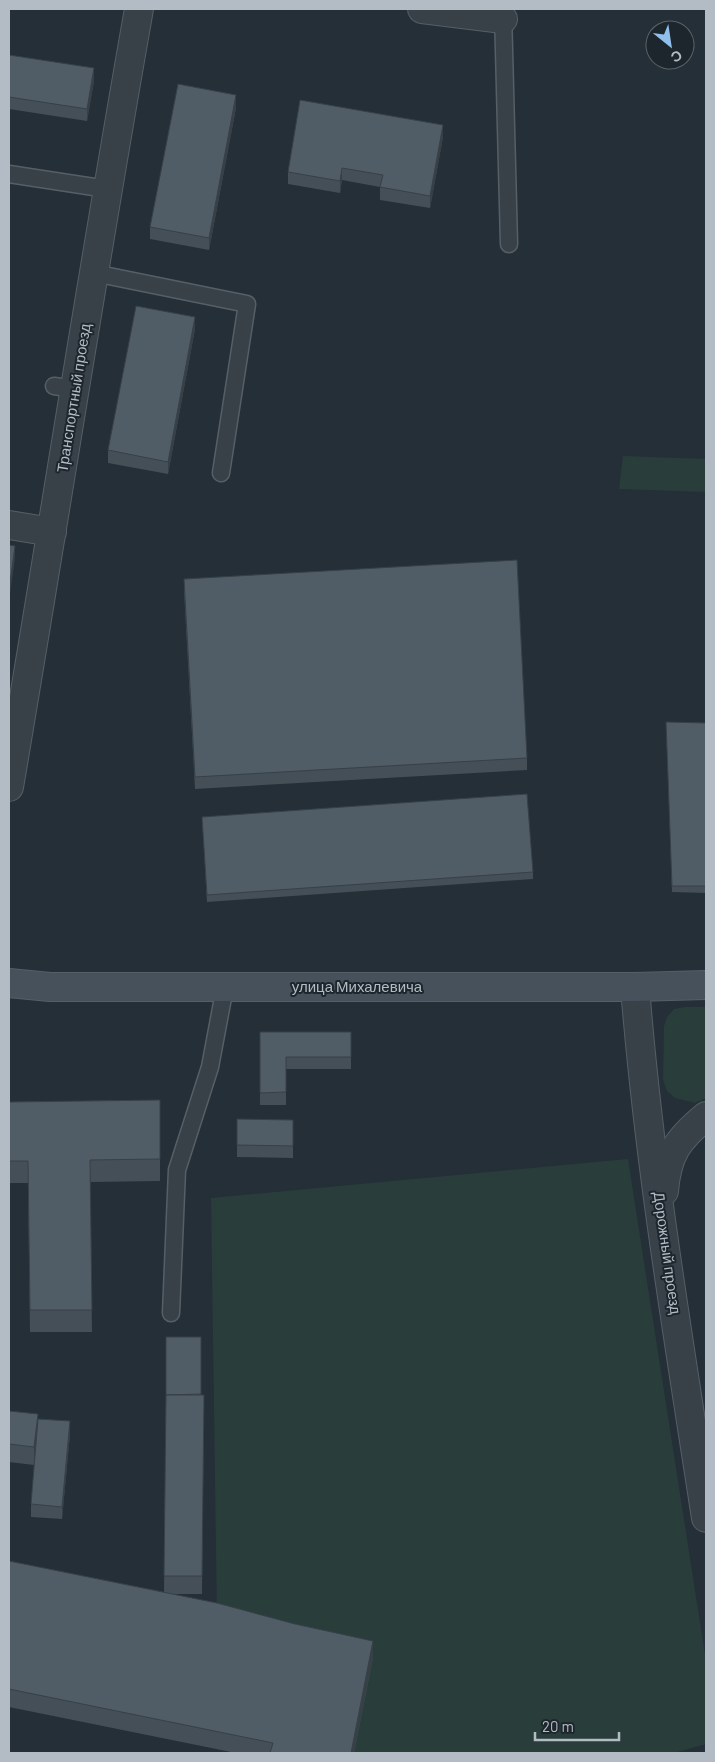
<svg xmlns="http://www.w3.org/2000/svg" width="715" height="1762" viewBox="0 0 715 1762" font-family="Barlow,sans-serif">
<rect width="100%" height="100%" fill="#242f38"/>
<g fill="#293d3b">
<path d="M 623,456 L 706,459 L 706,492 L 619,489 Z"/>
<path d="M 685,1007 L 706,1007 L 706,1098 L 695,1103 L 675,1098 L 667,1091 L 663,1080 L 664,1026 L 667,1017 L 674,1009 Z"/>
<path d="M 628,1159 L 706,1661 L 706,1744 L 674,1753 L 354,1753 L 217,1621 L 211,1198 Z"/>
</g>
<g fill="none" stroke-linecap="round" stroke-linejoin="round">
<g stroke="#565f66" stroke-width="19">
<g id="service">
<path d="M 503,11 L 509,244"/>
<path d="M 9,174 L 107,189"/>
<path d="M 94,273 L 247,304 L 221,473"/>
<path d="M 54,386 L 75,389"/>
<path d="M 171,1313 L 177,1170 L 210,1067 L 225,987"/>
</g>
</g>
<g stroke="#565f66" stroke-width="30">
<g id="minor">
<path d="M 422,9 L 503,19"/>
<path d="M 9,525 L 52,532"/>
<path d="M 9,787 C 53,528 93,268 139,9"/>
<path d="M 635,987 C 649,1165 679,1342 706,1518"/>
<path d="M 664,1191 C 667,1154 678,1139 706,1116"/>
</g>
</g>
<g stroke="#565f66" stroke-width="30">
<path id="secondary" d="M 9,983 L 50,987 L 635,987 L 706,985"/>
</g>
<use href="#service" stroke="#384148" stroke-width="16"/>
<use href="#minor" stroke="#384148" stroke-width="28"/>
<use href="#secondary" stroke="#46515b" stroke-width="28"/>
</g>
<g fill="#454f58">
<path d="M 9,55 L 94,81 L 87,121 L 9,109 Z"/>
<path d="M 236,108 L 209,250 L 150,239 L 150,227 Z"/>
<path d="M 443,137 L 430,208 L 380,200 L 380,187 L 342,180 L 340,193 L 288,184 L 288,172 Z"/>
<path d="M 195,329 L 168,474 L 108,463 L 108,450 Z"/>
<path d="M 184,579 L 527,758 L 527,770 L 195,789 L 184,591 Z"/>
<path d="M 666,722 L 706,723 L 706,893 L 672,892 Z"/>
<path d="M 202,817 L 533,872 L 533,879 L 207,902 Z"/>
<path d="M 260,1032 L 351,1032 L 351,1069 L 286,1069 L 286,1105 L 260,1105 Z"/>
<path d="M 160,1100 L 160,1181 L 90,1182 L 92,1332 L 30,1332 L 28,1183 L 9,1183 L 9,1102 Z"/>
<path d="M 293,1120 L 293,1158 L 237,1157 L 237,1145 Z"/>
<path d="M 201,1337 L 201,1395 L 204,1395 L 202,1594 L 172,1594 L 373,1658 L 354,1753 L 236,1753 L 9,1707 L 9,1561 L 164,1592 L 166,1403 Z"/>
<path d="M 9,1411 L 38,1419 L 70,1434 L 62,1519 L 31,1517 L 31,1504 L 34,1465 L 9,1462 Z"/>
</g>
<g fill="#384047">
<path d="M 94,68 L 94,81 L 87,121 L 87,109 Z"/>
<path d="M 236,95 L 236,108 L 209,250 L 209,238 Z"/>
<path d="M 443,125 L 443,137 L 430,208 L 430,196 Z"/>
<path d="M 342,168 L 342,180 L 340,193 L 340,181 Z"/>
<path d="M 195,317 L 195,329 L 168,474 L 168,462 Z"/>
<path d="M 15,546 L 15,558 L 9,602 L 9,590 Z"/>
<path d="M 38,1414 L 38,1432 L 34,1465 L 34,1447 Z"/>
<path d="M 70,1421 L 70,1434 L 62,1519 L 62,1507 Z"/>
<path d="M 373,1641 L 373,1658 L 354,1753 L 351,1753 Z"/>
</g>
<g fill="#505c66" stroke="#384047">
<path d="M 9,55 L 94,68 L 87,109 L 9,97 Z"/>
<path d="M 178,84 L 236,95 L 209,238 L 150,227 Z"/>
<path d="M 300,100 L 443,125 L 430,196 L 380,187 L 383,175 L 342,168 L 340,181 L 288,172 Z"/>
<path d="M 136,306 L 195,317 L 168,462 L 108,450 Z"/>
<path d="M 9,545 L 15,546 L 9,590 Z"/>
<path d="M 517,560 L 527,758 L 195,777 L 184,579 Z"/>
<path d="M 666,722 L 706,723 L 706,886 L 672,886 Z"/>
<path d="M 527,794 L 533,872 L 207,895 L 202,817 Z"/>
<path d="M 260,1032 L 351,1032 L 351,1057 L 286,1057 L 286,1092 L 260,1093 Z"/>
<path d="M 160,1100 L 160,1159 L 90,1160 L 92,1310 L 30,1310 L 28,1161 L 9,1161 L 9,1102 Z"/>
<path d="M 237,1119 L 293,1120 L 293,1146 L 237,1145 Z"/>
<path d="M 166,1337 L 201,1337 L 201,1394 L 166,1395 Z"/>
<path d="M 166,1395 L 204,1395 L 202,1576 L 164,1576 Z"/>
<path d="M 9,1411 L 38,1414 L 34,1447 L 9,1444 Z"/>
<path d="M 38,1419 L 70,1421 L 62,1507 L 31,1504 Z"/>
<path d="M 9,1561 L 217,1603 L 295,1624 L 373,1641 L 351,1753 L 270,1753 L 273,1743 L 9,1689 Z"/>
</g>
<g text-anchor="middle" stroke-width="4" stroke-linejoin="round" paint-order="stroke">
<g font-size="15" fill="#b3bcc4" stroke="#1d262d">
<text transform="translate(74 398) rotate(-81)" y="5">Транспортный проезд</text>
<text x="357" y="992">улица Михалевича</text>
<text transform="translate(667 1253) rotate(82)" y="5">Дорожный проезд</text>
</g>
</g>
<rect width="715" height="1762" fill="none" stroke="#b3bcc4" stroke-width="20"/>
<g transform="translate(670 45) rotate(150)"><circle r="24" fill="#1d262d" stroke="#596269"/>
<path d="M0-4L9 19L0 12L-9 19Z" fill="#90bfec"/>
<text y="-8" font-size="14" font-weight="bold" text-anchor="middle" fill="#b3bcc4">С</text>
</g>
<path d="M535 1732v8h84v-8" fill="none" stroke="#b3bcc4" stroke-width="2.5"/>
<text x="542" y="1732" font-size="15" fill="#b3bcc4" stroke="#1d262d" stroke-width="4" paint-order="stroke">20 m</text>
</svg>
